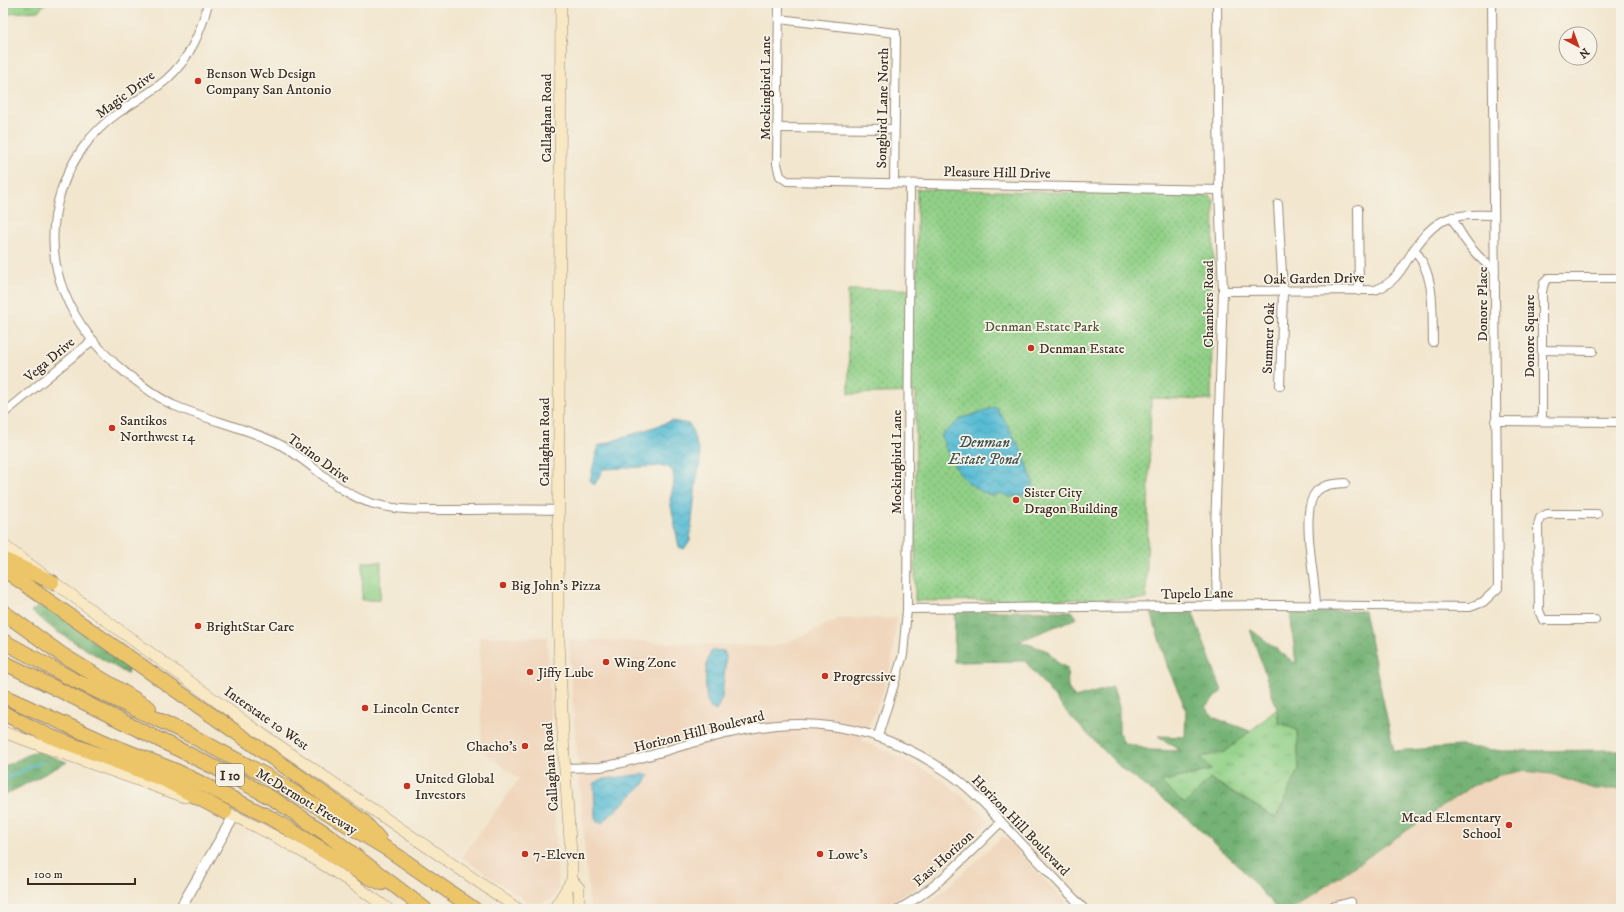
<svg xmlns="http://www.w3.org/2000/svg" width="1624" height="912" viewBox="0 0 1624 912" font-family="'IM FELL DW Pica',serif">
<defs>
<pattern id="grass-tufts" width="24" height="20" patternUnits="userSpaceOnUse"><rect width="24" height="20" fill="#91d087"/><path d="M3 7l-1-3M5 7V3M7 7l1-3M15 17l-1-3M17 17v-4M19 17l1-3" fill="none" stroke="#78a96e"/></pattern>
<pattern id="forest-crowns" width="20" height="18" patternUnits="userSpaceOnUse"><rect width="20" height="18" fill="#74b274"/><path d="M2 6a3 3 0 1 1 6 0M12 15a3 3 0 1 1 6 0" fill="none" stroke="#60915f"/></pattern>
<pattern id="park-dots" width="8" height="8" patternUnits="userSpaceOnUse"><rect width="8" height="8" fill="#91d087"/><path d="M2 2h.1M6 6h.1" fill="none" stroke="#78a96e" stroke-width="1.8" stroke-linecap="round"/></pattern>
<pattern id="water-waves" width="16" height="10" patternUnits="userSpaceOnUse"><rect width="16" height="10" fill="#56bcd4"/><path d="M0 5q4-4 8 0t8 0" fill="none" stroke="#4899ab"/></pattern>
</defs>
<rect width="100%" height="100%" fill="#f7f3e8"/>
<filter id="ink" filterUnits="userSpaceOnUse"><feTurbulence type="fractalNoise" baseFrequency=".025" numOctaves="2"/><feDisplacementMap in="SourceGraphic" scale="8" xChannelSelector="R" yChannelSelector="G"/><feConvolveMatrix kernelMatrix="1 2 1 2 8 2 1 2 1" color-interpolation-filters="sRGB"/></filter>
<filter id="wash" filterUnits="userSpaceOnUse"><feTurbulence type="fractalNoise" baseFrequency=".012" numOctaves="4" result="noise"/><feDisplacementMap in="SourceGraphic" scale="16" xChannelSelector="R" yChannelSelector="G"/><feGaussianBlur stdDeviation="0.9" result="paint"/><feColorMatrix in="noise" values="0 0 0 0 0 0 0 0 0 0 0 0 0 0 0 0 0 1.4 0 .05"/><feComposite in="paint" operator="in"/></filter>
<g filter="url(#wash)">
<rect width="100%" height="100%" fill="#f2e6ce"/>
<g fill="#f0d6bc">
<path d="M 897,618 L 891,666 L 880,700 L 862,741 L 897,756 L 936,776 L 975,806 L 989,821 L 918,886 L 878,909 L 590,909 L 573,706 L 569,639 L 771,647 L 803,636 L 838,619 Z"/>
<path d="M 479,637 L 547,637 L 558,888 L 553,898 L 540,903 L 529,903 L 462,857 L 519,779 L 482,751 Z"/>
<path d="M 1621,750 L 1621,900 L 1609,909 L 1279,909 L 1503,751 Z"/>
<path d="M 1003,836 L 1072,909 L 919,909 L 939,895 Z"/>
</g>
<g fill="url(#grass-tufts)" stroke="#667d52">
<path d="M 3,3 L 46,3 L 38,11 L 12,13 L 3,19 Z"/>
<path d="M 1277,709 L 1279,723 L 1297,729 L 1299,770 L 1276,818 L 1211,779 L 1185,804 L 1159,782 L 1211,770 L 1200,757 L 1225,752 Z"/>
</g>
<g fill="url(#forest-crowns)" stroke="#586e49">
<path d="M 46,603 L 131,661 L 127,674 L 56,631 L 31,611 Z"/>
<path d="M 955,611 L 1072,611 L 1077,618 L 1019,641 L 1048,651 L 1058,663 L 1067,668 L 1068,688 L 1075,698 L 1113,687 L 1119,707 L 1119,733 L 1124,743 L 1150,750 L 1181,751 L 1158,736 L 1185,737 L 1186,709 L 1168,668 L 1151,612 L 1192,611 L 1222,691 L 1205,707 L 1215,718 L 1250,731 L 1225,752 L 1201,757 L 1211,770 L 1160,782 L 1185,804 L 1210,779 L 1276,818 L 1299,770 L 1297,730 L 1279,723 L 1277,709 L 1250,629 L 1296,664 L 1290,611 L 1364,611 L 1394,751 L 1460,746 L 1503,751 L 1621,750 L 1621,789 L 1594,789 L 1551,774 L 1523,771 L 1500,775 L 1472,786 L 1292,909 L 1277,909 L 1238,865 L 1185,816 L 1123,770 L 1069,715 L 1025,661 L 954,662 Z"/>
<path d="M 36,751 L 67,762 L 3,796 L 3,767 Z"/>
</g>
<path fill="url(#park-dots)" stroke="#667d52" d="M 917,189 L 1210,196 L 1214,201 L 1211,400 L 1151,398 L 1146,599 L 915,601 L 916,392 L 849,394 L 848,290 L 917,289 Z"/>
<path fill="#91d087" stroke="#667d52" d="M 363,562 L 381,562 L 380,600 L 362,600 Z"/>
<g fill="url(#water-waves)" stroke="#487379">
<path d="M 996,407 C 1013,434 1027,457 1034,487 L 1030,494 L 1010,497 L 1000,493 L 994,496 C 961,486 952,465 941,435 L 962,418 Z"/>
<path d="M 672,421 L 689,424 L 691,427 L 700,455 L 700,463 L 696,482 L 690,541 L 684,549 L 679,547 L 678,542 L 670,500 L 674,483 L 673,471 L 666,466 L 603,469 L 595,484 L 593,484 L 590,480 L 598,446 Z"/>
<path d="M 712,650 L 724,651 L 726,656 L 722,698 L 716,711 L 709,707 C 704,695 704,661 712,650 Z"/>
<path d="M 643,774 L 649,776 L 645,783 L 602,823 L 597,822 L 595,817 L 594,784 L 598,780 Z"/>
</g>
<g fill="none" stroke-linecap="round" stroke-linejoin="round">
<g stroke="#56bcd4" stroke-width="2">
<path d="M 3,9 L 10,3"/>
<path d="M 3,780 L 41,762"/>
</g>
</g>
</g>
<g filter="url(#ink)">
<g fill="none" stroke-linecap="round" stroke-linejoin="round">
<g stroke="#968876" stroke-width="10">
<g id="minor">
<path d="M 208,3 C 201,32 190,58 167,79 C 152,92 134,102 118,113 C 91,132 71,160 61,191 C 38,263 70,328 127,374 C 142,385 156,397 173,405 C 207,420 244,427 277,443 C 312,461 335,493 374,504 C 400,511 426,510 453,510 C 488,510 524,509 559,510"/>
<path d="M 779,3 L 777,164 L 780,176 L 787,181 L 1219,190"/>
<path d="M 1217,3 L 1219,190 L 1223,291 L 1215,531 L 1217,606"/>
<path d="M 779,19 L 896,33 L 894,183"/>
<path d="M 778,128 L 894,129"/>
<path d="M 1278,204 L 1283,291 L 1280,386"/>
<path d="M 1358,209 L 1359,291"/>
<path d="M 1452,217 C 1463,240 1475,255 1495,271"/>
<path d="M 1414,249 C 1436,276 1432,309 1433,342"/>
<path d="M 1223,291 L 1375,290 C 1392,284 1399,274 1408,259 C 1432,219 1447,213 1493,215"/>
<path d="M 1542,350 L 1593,351"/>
<path d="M 3,414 L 93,340"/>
<path d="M 1495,421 L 1621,422"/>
<path d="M 1542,421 L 1542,292 L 1544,283 L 1549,278 L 1621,278"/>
<path d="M 1316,606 C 1316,580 1299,511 1316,492 C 1323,484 1335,484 1345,483"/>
<path d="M 907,609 L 1273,605 L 1470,607 L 1483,602 L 1498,588 L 1492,3"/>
<path d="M 1595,620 L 1543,620 L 1539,611 L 1538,525 L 1540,518 L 1547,514 L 1597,514"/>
<path d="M 878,736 L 903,655 L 907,609 L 910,184"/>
<path d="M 565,768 L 600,767 L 622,763 C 673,750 725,730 777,725 C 839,719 899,738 950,774 C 972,789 989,809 1007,828 C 1033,855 1058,882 1084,909"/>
<path d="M 899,909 C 938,888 969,853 1001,822"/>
<path d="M 1324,909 L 1351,902"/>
</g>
</g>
<g stroke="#968876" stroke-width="12">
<path id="tertiary" d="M 180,909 L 234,816"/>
</g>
<g stroke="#968876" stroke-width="12">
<g id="secondary">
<path d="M 3,545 L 249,725 L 518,909"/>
<path d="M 3,732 L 185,797"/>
<path d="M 218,809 C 275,833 339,872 388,909"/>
<path d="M 572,880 L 579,888 L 579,909"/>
<path d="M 567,889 L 568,909"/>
<path d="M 554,909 L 572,880 L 572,868 L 564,757 L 558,618 L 561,3"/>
</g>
</g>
<g stroke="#968876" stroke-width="16">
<g id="motorway">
<path d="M 3,559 L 52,582"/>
<path d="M 3,569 L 364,822 L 379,839"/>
<path d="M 3,612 L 61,654 L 149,708"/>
<path d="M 3,641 L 72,679 L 186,733 L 265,775 L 389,850 L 474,909"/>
<path d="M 3,662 L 230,775 L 275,800 L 328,835 L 425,909"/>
<path d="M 3,696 L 111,745 L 176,771 L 269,817 L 364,875 L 382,883"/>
<path d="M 3,713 L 49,736 L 165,780 L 225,812"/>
</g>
</g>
<use href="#minor" stroke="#fff" stroke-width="8"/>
<use href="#tertiary" stroke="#fff" stroke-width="10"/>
<use href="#secondary" stroke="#f8e8c3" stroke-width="11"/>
<use href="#motorway" stroke="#edc569" stroke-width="14"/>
</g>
</g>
<g fill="#c8321e" stroke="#f7f3e8" stroke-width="1.5">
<circle cx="198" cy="81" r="4"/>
<circle cx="1031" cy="348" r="4"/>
<circle cx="112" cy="428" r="4"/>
<circle cx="1016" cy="500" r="4"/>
<circle cx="503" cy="585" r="4"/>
<circle cx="198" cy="626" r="4"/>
<circle cx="606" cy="662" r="4"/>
<circle cx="530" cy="672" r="4"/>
<circle cx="825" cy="676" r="4"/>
<circle cx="365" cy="708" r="4"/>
<circle cx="525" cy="746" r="4"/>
<circle cx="407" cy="786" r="4"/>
<circle cx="1509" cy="825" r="4"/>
<circle cx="525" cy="854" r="4"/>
<circle cx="820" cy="854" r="4"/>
</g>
<g text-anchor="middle" stroke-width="3.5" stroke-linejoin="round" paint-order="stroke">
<rect fill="#f7f3e8" stroke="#73665b" stroke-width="1" x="216" y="764" width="28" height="22" rx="3"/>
<g font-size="13" font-weight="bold" fill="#3b2a1e">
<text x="230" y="780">I 10</text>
</g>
<g font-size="14" fill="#3b2a1e" stroke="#f7f3e8" text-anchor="start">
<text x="206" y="78">Benson Web Design<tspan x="206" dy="16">Company San Antonio</tspan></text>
<text x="1039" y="353">Denman Estate</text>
<text x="120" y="425">Santikos<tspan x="120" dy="16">Northwest 14</tspan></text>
<text x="1024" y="497">Sister City<tspan x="1024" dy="16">Dragon Building</tspan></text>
<text x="511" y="590">Big John's Pizza</text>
<text x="206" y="631">BrightStar Care</text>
<text x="614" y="667">Wing Zone</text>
<text x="538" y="677">Jiffy Lube</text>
<text x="833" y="681">Progressive</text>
<text x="373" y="713">Lincoln Center</text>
<text x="517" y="751" text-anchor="end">Chacho's</text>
<text x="415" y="783">United Global<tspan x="415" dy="16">Investors</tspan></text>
<text x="1501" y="822" text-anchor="end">Mead Elementary<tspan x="1501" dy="16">School</tspan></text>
<text x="533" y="859">7-Eleven</text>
<text x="828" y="859">Lowe's</text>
</g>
<g font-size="14" fill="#3b2a1e" stroke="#f7f3e8">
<text transform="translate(765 88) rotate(-90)" y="5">Mockingbird Lane</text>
<text transform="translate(125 94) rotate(-37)" y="5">Magic Drive</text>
<text transform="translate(882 108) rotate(-89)" y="5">Songbird Lane North</text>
<text transform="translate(546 118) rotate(-90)" y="5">Callaghan Road</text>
<text transform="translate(997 172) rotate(1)" y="5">Pleasure Hill Drive</text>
<text transform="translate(1314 278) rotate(-1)" y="5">Oak Garden Drive</text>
<text transform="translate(1208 304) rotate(-90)" y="5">Chambers Road</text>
<text transform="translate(1482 304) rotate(-90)" y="5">Donore Place</text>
<text transform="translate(1529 336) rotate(-90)" y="5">Donore Square</text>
<text transform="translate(1268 338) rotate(-88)" y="5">Summer Oak</text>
<text transform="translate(49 359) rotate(-40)" y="5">Vega Drive</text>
<text transform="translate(544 442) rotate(-90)" y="5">Callaghan Road</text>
<text transform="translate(319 458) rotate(36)" y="5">Torino Drive</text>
<text transform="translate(896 462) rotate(-90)" y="5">Mockingbird Lane</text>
<text transform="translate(1197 593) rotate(-1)" y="5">Tupelo Lane</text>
<text transform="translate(267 718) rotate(35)" y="5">Interstate 10 West</text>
<text transform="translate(699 731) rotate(-14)" y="5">Horizon Hill Boulevard</text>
<text transform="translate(550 767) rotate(-94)" y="5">Callaghan Road</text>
<text transform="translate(307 801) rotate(31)" y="5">McDermott Freeway</text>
<text transform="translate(1021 825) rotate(46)" y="5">Horizon Hill Boulevard</text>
<text transform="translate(943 858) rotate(-42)" y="5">East Horizon</text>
</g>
<g font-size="14" fill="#505438" stroke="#f7f3e8">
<text x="1042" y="331">Denman Estate Park</text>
</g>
<g font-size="15" font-style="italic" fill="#435655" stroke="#f7f3e8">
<text x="984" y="447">Denman<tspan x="984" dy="17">Estate Pond</tspan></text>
</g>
</g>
<rect width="1624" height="912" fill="none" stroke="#f7f3e8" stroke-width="16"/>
<g transform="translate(1578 46) rotate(139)"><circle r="19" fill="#f7f3e8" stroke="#aca397"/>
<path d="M0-3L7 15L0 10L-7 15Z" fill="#c8321e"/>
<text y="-6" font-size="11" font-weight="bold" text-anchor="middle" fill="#3b2a1e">N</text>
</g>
<path d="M28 878v6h107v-6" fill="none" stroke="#3b2a1e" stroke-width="2"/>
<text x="34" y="878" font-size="12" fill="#3b2a1e" stroke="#f7f3e8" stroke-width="3" paint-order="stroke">100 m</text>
</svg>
